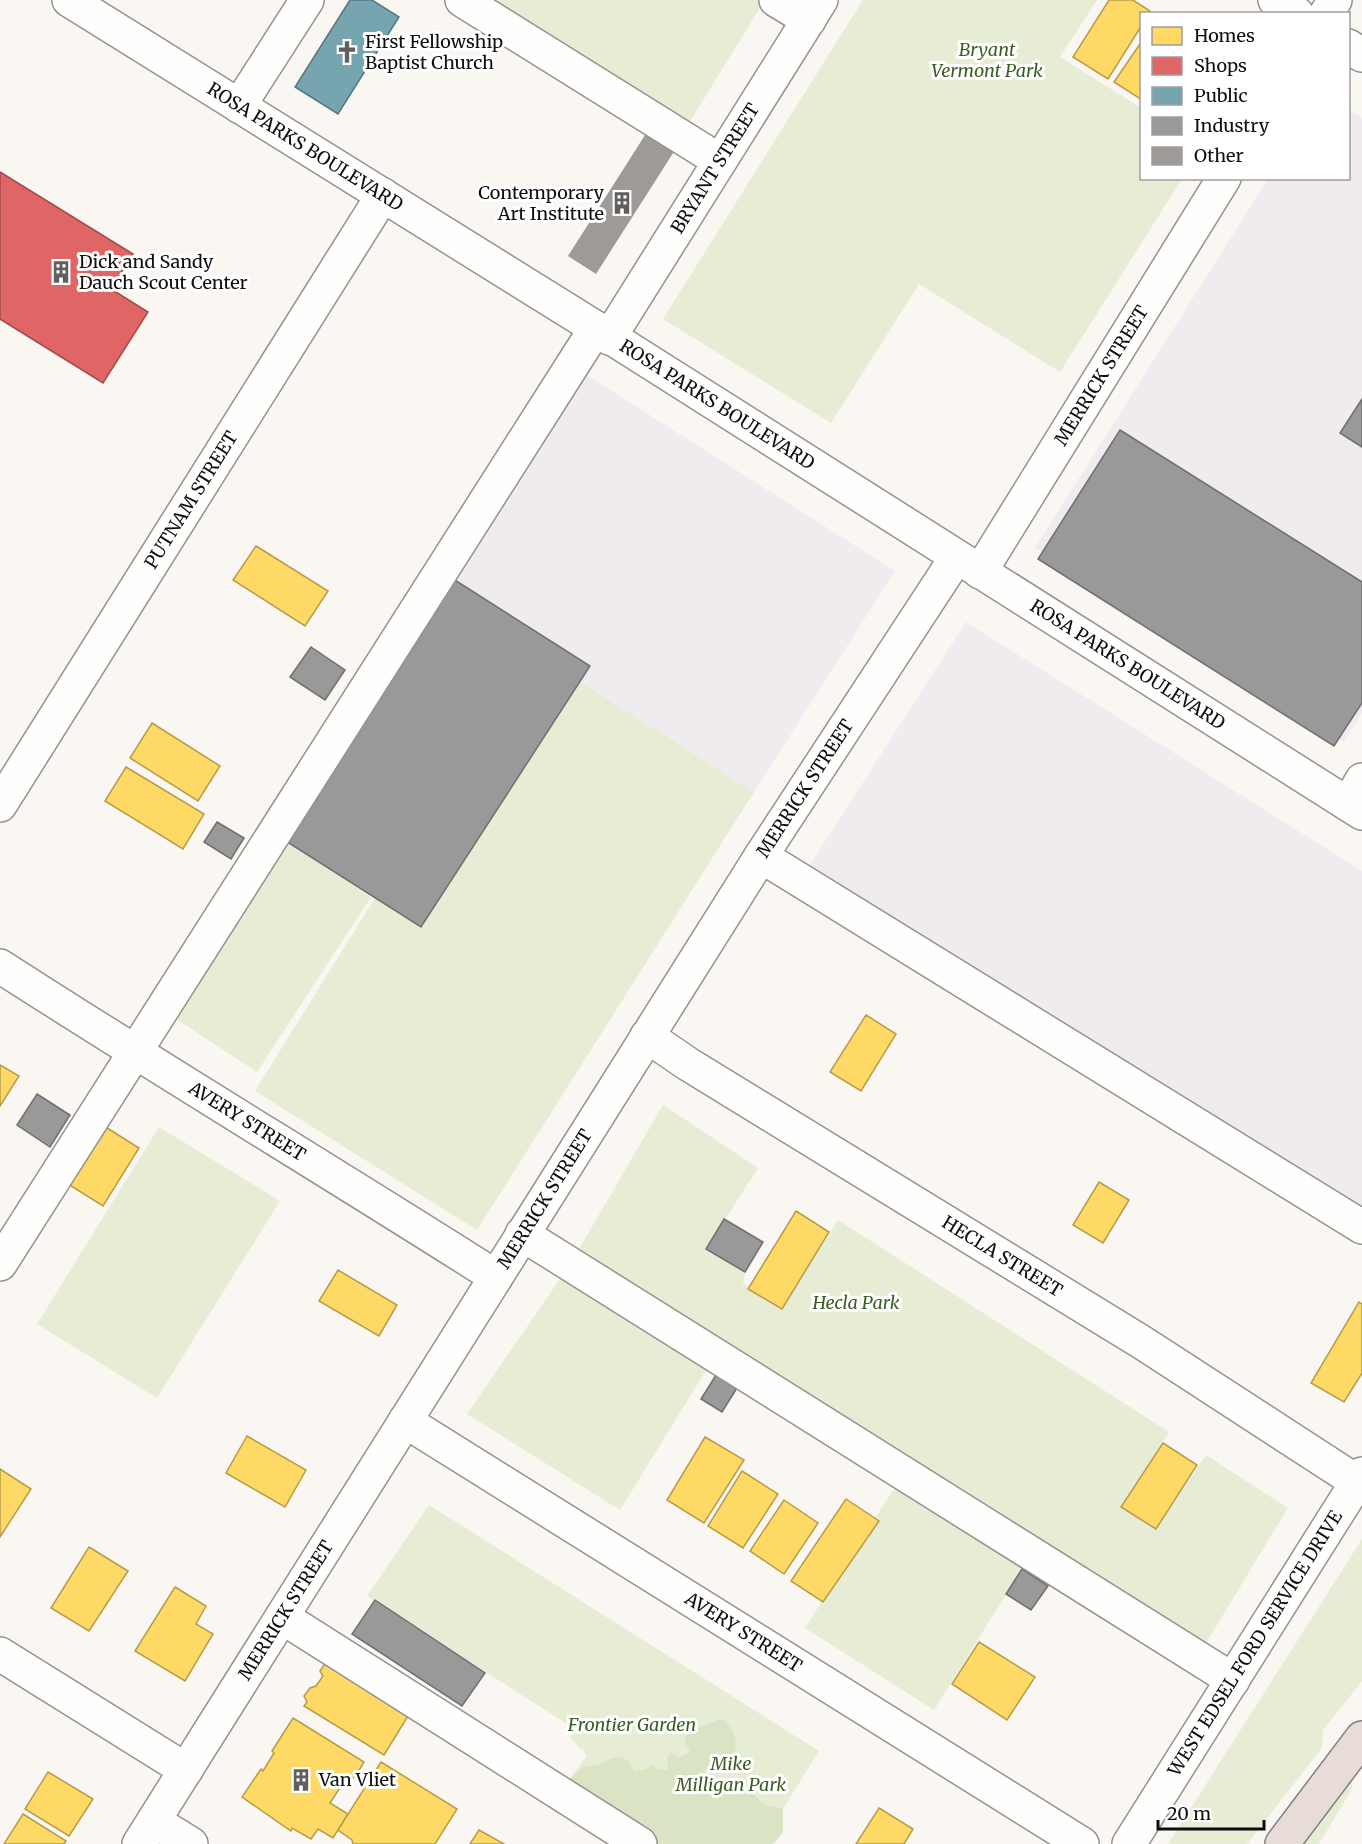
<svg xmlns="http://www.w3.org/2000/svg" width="1362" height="1844" viewBox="0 0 1362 1844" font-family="Merriweather,serif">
<rect width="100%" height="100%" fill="#faf6f2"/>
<g fill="#f0ebee">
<path d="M 1349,109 L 1362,118 L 1362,713 L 1344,742 L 1035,548 L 1268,179 L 1348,178 Z"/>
<path d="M 582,372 L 895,571 L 754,792 L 579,681 L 421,927 L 283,840 Z"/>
<path d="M 966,622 L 1362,871 L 1362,1213 L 806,871 Z"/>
</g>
<g fill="#e7ecd4">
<path d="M 483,0 L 758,0 L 763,3 L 687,126 Z"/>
<path d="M 863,0 L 1097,0 L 1060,57 L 1141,108 L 1142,178 L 1182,179 L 1060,372 L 919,284 L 831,423 L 663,319 Z"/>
<path d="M 579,681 L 754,792 L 477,1230 L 255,1091 L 375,898 L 421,927 Z"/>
<path d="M 283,840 L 371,897 L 257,1072 L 170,1015 Z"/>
<path d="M 663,1105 L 758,1168 L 706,1249 L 745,1272 L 743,1283 L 781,1309 L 838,1220 L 1169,1432 L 1122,1508 L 1156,1529 L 1206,1455 L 1288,1508 L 1206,1643 L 579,1249 Z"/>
<path d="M 159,1127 L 280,1201 L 157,1398 L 37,1324 Z"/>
<path d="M 562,1276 L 708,1367 L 620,1510 L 467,1414 Z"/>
<path d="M 895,1487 L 1022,1569 L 934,1710 L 805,1628 Z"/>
<path d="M 429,1505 L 819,1751 L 761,1844 L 670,1844 L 567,1782 L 586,1757 L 584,1750 L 579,1748 L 570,1737 L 575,1729 L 367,1596 Z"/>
<path d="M 1362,1539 L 1362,1681 L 1323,1730 L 1322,1748 L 1247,1844 L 1168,1844 Z"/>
<path d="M 1352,1779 L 1352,1789 L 1319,1844 L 1296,1844 L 1338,1789 Z"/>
</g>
<path fill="#dae3c3" d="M 718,1720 L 725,1720 C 737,1736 738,1741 733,1760 L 696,1775 L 696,1781 L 702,1791 L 711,1792 L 721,1782 L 734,1790 L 742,1787 L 751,1791 L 764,1805 L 783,1809 L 783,1833 L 773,1844 L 651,1844 L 567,1782 L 583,1767 L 600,1765 L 610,1759 L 619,1757 L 629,1761 L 634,1771 L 645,1770 L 653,1765 L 659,1770 L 668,1769 L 667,1759 L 671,1752 L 678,1758 L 690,1752 L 685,1742 L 688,1729 L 701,1727 Z"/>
<g fill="#ffd966" stroke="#b69c4b" stroke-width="1.5">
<path d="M 1109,0 L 1133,0 L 1150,11 L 1149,14 L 1142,14 L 1142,25 L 1108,79 L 1073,57 Z"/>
<path d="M 1142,41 L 1142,100 L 1114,82 Z"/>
<path d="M 256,546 L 328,591 L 305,626 L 233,580 Z"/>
<path d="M 152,723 L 220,766 L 198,801 L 130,758 Z"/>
<path d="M 126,767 L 204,814 L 183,849 L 105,801 Z"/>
<path d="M 866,1015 L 896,1034 L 861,1091 L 830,1072 Z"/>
<path d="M 0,1065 L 19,1076 L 0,1106 Z"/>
<path d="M 104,1126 L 139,1148 L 103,1206 L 68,1184 Z"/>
<path d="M 1099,1182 L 1129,1200 L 1103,1243 L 1073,1225 Z"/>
<path d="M 796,1211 L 829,1232 L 782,1309 L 748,1289 Z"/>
<path d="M 338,1270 L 397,1305 L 379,1336 L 319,1301 Z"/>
<path d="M 1359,1302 L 1362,1304 L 1362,1373 L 1344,1402 L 1311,1383 Z"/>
<path d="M 247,1436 L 306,1470 L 285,1507 L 226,1473 Z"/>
<path d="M 705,1437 L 744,1460 L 704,1523 L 667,1500 Z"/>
<path d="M 1163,1443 L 1197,1465 L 1156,1529 L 1121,1507 Z"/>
<path d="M 0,1469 L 31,1489 L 0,1537 Z"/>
<path d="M 742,1471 L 778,1494 L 743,1548 L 708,1526 Z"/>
<path d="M 846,1499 L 879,1521 L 823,1602 L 791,1581 Z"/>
<path d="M 784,1500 L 818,1523 L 784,1574 L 750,1551 Z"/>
<path d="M 89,1547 L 128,1571 L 89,1631 L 51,1608 Z"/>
<path d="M 175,1587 L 206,1606 L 196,1624 L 213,1634 L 185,1681 L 135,1651 Z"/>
<path d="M 979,1642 L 1035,1677 L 1007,1720 L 952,1684 Z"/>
<path d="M 326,1662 L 413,1708 L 384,1755 L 304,1706 L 307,1702 L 304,1696 L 310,1688 L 316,1686 L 323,1676 L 320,1671 Z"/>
<path d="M 293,1718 L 364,1762 L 355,1777 L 343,1783 L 330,1803 L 348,1814 L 333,1838 L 318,1829 L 311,1839 L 292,1828 L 291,1831 L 242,1797 L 261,1769 L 263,1771 L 274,1753 L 272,1751 Z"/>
<path d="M 381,1762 L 457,1809 L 435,1844 L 353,1844 L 352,1840 L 338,1830 Z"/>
<path d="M 48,1772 L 93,1799 L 69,1836 L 25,1809 Z"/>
<path d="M 879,1808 L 913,1829 L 904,1844 L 856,1844 Z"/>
<path d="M 23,1814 L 66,1841 L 64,1844 L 4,1844 Z"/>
<path d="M 479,1830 L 504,1844 L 470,1844 Z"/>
</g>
<path fill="#e06666" stroke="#a14b4b" stroke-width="1.5" d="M 0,172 L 133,254 L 111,289 L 148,312 L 103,383 L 0,319 Z"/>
<path fill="#76a5af" stroke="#56777e" stroke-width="1.5" d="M 350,0 L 372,0 L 399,17 L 338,114 L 295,87 Z"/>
<g fill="#999" stroke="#6f6f6f" stroke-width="1.5">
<path d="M 1362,399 L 1362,447 L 1340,433 Z"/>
<path d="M 1120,430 L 1362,582 L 1362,703 L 1334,746 L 1038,559 Z"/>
<path d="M 450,577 L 590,666 L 421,927 L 281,838 Z"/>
<path d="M 311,647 L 345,670 L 325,700 L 290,677 Z"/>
<path d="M 217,822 L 244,838 L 231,859 L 204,842 Z"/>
<path d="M 37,1094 L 70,1115 L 50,1147 L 17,1125 Z"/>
<path d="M 724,1219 L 763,1242 L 745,1272 L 706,1249 Z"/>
<path d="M 716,1375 L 737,1388 L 722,1412 L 701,1399 Z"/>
<path d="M 1022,1569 L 1048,1586 L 1031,1610 L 1006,1594 Z"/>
<path d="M 375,1600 L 485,1673 L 462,1706 L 352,1634 Z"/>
</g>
<path fill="#9d9a97" d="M 647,132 L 675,150 L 596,274 L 568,256 Z"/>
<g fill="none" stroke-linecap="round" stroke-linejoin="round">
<g stroke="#949290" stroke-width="36">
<g id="minor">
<path id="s1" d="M 69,0 L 596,328 L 1362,813"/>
<path d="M 462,0 L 720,161"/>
<path d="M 776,0 L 809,20"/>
<path d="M 1275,0 L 1297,14"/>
<path d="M 1326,14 L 1335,0"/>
<path d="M 1348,46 L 1362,55"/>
<path d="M 239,106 L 307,0"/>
<path id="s2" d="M 609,338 L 821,0"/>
<path id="s3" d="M 980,572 L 1224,178"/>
<path d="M 1348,804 L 1362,780"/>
<path id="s4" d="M 0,805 L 383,195"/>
<path d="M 761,856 L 1362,1227"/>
<path id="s5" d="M 0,966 C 164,1072 331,1172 496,1277"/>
<path id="s6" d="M 647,1036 L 688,1064 L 1143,1343 L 1357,1482"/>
<path d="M 522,1234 L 1233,1680"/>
<path d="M 0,1264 C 196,951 399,642 596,328"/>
<path id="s7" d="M 405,1421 L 1082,1844"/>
<path d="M 282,1617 L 640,1844"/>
<path d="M 0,1654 L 186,1770"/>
<path d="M 154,1821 L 191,1844"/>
<path id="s8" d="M 139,1844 L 761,856 L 956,558"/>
<path id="s9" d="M 1129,1844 L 1362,1474"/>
</g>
</g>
<g stroke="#817f7d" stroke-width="36">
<path id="highway" d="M 1282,1844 L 1362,1738"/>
</g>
<use href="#minor" stroke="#fefefd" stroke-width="33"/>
<use href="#highway" stroke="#e7dcd7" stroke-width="33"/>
</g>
<defs>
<g id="church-bare" transform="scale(1.8)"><path d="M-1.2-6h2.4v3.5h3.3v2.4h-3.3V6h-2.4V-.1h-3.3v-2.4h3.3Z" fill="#605f5d" stroke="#fff" stroke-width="2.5" paint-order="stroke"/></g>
<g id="building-bare" transform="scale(1.8)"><path d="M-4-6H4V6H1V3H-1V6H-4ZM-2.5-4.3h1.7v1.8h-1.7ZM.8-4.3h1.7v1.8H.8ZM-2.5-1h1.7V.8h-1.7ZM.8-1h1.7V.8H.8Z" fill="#605f5d" stroke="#fff" stroke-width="2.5" paint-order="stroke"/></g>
</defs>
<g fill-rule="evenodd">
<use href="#church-bare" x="347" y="52"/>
<use href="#building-bare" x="622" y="203"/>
<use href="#building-bare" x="61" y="272"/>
<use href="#building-bare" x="301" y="1780"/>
</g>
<g text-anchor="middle" stroke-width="6" stroke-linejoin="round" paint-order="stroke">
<g font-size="18" fill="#0d0d0d" stroke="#fff" text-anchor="start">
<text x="365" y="48">First Fellowship<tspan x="365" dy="21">Baptist Church</tspan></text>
<text x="604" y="199" text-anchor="end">Contemporary<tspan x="604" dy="21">Art Institute</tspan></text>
<text x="79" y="268">Dick and Sandy<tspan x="79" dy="21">Dauch Scout Center</tspan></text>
<text x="319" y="1786">Van Vliet</text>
</g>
<g font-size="18" font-style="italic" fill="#3a5d24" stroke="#fff">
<text x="987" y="56">Bryant<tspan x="987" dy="21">Vermont Park</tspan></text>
<text x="856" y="1309">Hecla Park</text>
<text x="632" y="1731">Frontier Garden</text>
<text x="731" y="1770">Mike<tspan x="731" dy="21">Milligan Park</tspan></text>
</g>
<g font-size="18" fill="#0d0d0d" stroke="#fff">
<text dy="6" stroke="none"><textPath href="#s1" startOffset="278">ROSA PARKS BOULEVARD</textPath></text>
<text dy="6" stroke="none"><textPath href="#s2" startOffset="200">BRYANT STREET</textPath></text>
<text dy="6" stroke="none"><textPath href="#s3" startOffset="231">MERRICK STREET</textPath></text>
<text dy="6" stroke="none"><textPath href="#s1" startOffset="764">ROSA PARKS BOULEVARD</textPath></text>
<text dy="6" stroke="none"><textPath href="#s4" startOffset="360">PUTNAM STREET</textPath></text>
<text dy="6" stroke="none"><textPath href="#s1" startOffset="1250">ROSA PARKS BOULEVARD</textPath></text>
<text dy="6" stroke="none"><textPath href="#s8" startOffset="1248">MERRICK STREET</textPath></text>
<text dy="6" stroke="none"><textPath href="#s5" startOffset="292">AVERY STREET</textPath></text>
<text dy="6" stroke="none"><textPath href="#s8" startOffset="762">MERRICK STREET</textPath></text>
<text dy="6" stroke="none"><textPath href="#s6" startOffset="418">HECLA STREET</textPath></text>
<text dy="6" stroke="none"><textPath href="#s8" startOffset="276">MERRICK STREET</textPath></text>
<text dy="6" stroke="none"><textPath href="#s7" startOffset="399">AVERY STREET</textPath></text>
<text dy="6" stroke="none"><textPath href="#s9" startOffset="237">WEST EDSEL FORD SERVICE DRIVE</textPath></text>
</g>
</g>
<rect x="1140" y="12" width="210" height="168" fill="#ffffff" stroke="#9e9e9e" stroke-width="1.5"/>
<rect x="1152" y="27" width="30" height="18" fill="#ffd966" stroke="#9e9e9e" stroke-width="1.5"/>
<text x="1194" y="42" font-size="18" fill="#0d0d0d">Homes</text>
<rect x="1152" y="57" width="30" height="18" fill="#e06666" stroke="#9e9e9e" stroke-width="1.5"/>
<text x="1194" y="72" font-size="18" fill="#0d0d0d">Shops</text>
<rect x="1152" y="87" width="30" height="18" fill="#76a5af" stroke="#9e9e9e" stroke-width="1.5"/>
<text x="1194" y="102" font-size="18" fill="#0d0d0d">Public</text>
<rect x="1152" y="117" width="30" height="18" fill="#999999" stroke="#9e9e9e" stroke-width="1.5"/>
<text x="1194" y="132" font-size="18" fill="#0d0d0d">Industry</text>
<rect x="1152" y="147" width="30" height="18" fill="#9d9a97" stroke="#9e9e9e" stroke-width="1.5"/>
<text x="1194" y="162" font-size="18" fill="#0d0d0d">Other</text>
<path d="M1158 1820v9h106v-9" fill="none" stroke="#0d0d0d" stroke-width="3"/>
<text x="1167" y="1820" font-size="18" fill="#0d0d0d" stroke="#ffffff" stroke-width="4.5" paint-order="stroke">20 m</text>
</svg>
